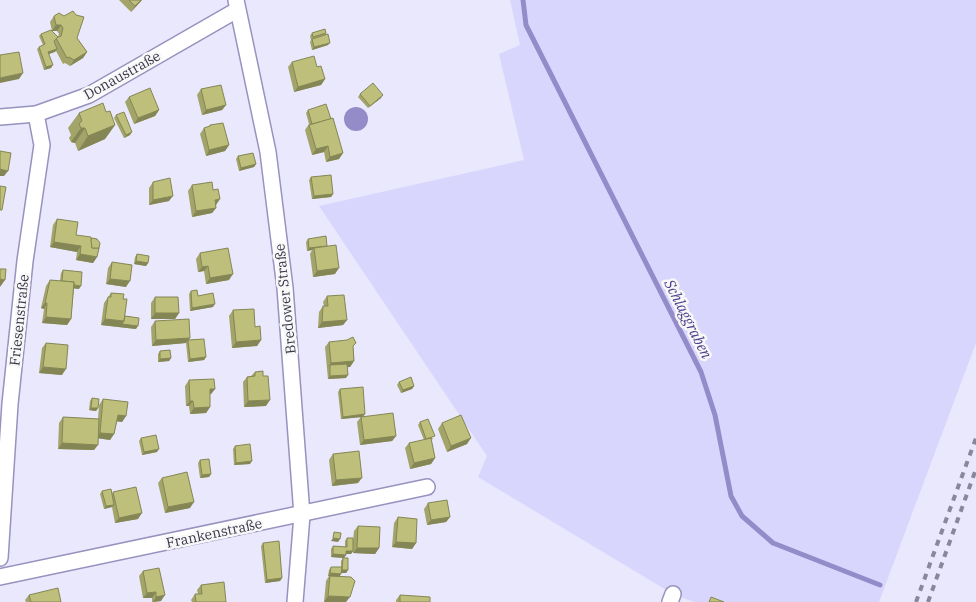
<svg xmlns="http://www.w3.org/2000/svg" width="976" height="602" viewBox="0 0 976 602" font-family="'IBM Plex Serif',serif">
<rect width="100%" height="100%" fill="#e9e8fc"/>
<path fill="#d9d6fe" d="M 510,0 L 976,0 L 976,343 L 879,602 L 694,602 L 673,594 L 478,477 L 487,456 L 319,206 L 524,160 L 499,54 L 520,45 Z"/>
<circle fill="#938cc9" cx="356" cy="119" r="12"/>
<g fill="none" stroke-linecap="round" stroke-linejoin="round">
<path stroke="#938cc9" stroke-width="5" d="M 523,0 L 526,25 L 701,372 L 715,415 L 731,496 L 742,516 L 773,543 L 880,585"/>
<g stroke="#9792bf" stroke-width="18">
<g id="street">
<path d="M 236,0 L 268,152 L 285,288 L 302,515 L 295,602"/>
<path d="M 0,117 L 36,114 L 89,95 L 237,10"/>
<path d="M 0,558 L 10,404 L 25,261 L 42,145 L 36,114"/>
<path d="M 0,577 L 427,487"/>
<path d="M 670,602 L 673,594"/>
</g>
</g>
<use href="#street" stroke="#fff" stroke-width="15"/>
<g stroke="#89889b" stroke-width="4" stroke-dasharray="6 6" stroke-linecap="butt">
<path d="M 916,602 L 976,438"/>
<path d="M 928,602 L 976,469"/>
</g>
</g>
<g fill="#a3a469">
<path d="M 119,0 L 142,0 L 131,12 Z"/>
<path d="M 54,16 L 77,38 L 87,52 L 83,58 L 70,66 L 65,63 L 63,64 L 56,51 L 49,54 L 51,68 L 44,70 L 37,49 L 39,47 L 43,45 L 39,36 L 41,34 L 58,37 L 59,34 L 57,31 L 52,31 L 50,22 Z"/>
<path d="M 312,33 L 326,33 L 326,35 L 328,45 L 312,50 L 310,42 L 311,40 L 310,36 Z"/>
<path d="M 292,62 L 317,67 L 325,79 L 321,85 L 294,92 L 288,67 Z"/>
<path d="M 201,89 L 226,105 L 222,110 L 202,115 L 197,95 Z"/>
<path d="M 360,94 L 381,98 L 368,108 L 358,97 Z"/>
<path d="M 129,97 L 159,110 L 155,116 L 134,124 L 125,102 Z"/>
<path d="M 308,110 L 331,119 L 343,153 L 339,159 L 326,162 L 324,152 L 312,155 L 305,130 L 309,124 L 306,113 Z"/>
<path d="M 106,112 L 115,125 L 105,139 L 78,151 L 75,143 L 71,142 L 69,138 L 71,135 L 68,128 L 79,113 Z"/>
<path d="M 116,115 L 130,135 L 124,138 L 114,118 Z"/>
<path d="M 210,125 L 229,145 L 225,151 L 206,156 L 200,134 L 204,128 L 208,127 Z"/>
<path d="M 238,156 L 256,164 L 254,167 L 239,171 L 236,159 Z"/>
<path d="M 311,177 L 333,194 L 331,197 L 312,199 L 309,180 Z"/>
<path d="M 153,182 L 169,201 L 149,205 L 149,188 Z"/>
<path d="M 192,185 L 216,205 L 216,208 L 212,213 L 192,217 L 188,191 Z"/>
<path d="M 57,219 L 76,235 L 91,240 L 98,250 L 97,257 L 93,263 L 76,260 L 77,252 L 50,247 L 53,225 Z"/>
<path d="M 308,239 L 327,246 L 326,246 L 335,274 L 313,277 L 310,254 L 312,250 L 307,251 L 306,242 Z"/>
<path d="M 200,253 L 229,280 L 206,284 L 204,271 L 198,272 L 196,259 Z"/>
<path d="M 137,254 L 148,263 L 146,266 L 134,264 L 135,257 Z"/>
<path d="M 112,262 L 126,287 L 106,284 L 108,268 Z"/>
<path d="M 63,270 L 79,289 L 74,288 L 71,319 L 67,325 L 42,323 L 44,309 L 41,308 L 46,286 L 50,280 L 60,281 L 61,273 Z"/>
<path d="M 191,291 L 198,296 L 213,307 L 190,311 L 189,294 Z"/>
<path d="M 111,293 L 123,299 L 125,316 L 136,329 L 101,325 L 104,303 Z"/>
<path d="M 327,296 L 347,320 L 343,325 L 318,328 L 319,312 L 323,306 L 324,306 L 323,302 Z"/>
<path d="M 155,297 L 179,313 L 175,319 L 151,319 L 151,303 Z"/>
<path d="M 233,310 L 255,327 L 261,340 L 257,346 L 232,348 L 229,316 Z"/>
<path d="M 155,321 L 190,338 L 186,343 L 152,346 L 151,327 Z"/>
<path d="M 188,340 L 206,357 L 204,360 L 188,362 L 186,343 Z"/>
<path d="M 329,342 L 353,347 L 354,361 L 350,367 L 347,367 L 346,378 L 328,379 L 325,347 Z"/>
<path d="M 46,343 L 62,375 L 39,373 L 42,348 Z"/>
<path d="M 160,351 L 171,358 L 169,361 L 158,362 L 158,354 Z"/>
<path d="M 255,372 L 263,376 L 266,406 L 244,407 L 243,382 L 247,377 L 251,376 Z"/>
<path d="M 189,380 L 215,389 L 211,394 L 210,394 L 210,407 L 206,413 L 190,414 L 189,406 L 186,406 L 185,386 Z"/>
<path d="M 399,382 L 414,386 L 412,389 L 401,393 L 397,385 Z"/>
<path d="M 340,389 L 364,417 L 396,436 L 392,441 L 360,445 L 357,422 L 361,417 L 341,419 L 338,392 Z"/>
<path d="M 92,398 L 98,408 L 96,411 L 89,410 L 90,401 Z"/>
<path d="M 103,399 L 126,416 L 122,422 L 117,421 L 114,434 L 110,440 L 98,438 L 94,450 L 58,449 L 59,423 L 63,417 L 98,419 L 99,405 Z"/>
<path d="M 420,422 L 433,439 L 431,440 L 435,458 L 431,464 L 410,469 L 405,448 L 409,443 L 424,440 L 418,425 Z"/>
<path d="M 442,423 L 467,444 L 447,452 L 438,429 Z"/>
<path d="M 141,438 L 157,452 L 142,455 L 139,441 Z"/>
<path d="M 235,446 L 250,464 L 234,465 L 233,449 Z"/>
<path d="M 333,454 L 358,483 L 332,486 L 329,460 Z"/>
<path d="M 200,460 L 211,474 L 209,477 L 200,478 L 198,463 Z"/>
<path d="M 162,478 L 190,508 L 165,513 L 158,483 Z"/>
<path d="M 102,491 L 112,494 L 113,492 L 138,519 L 115,523 L 112,507 L 104,509 L 100,494 Z"/>
<path d="M 428,503 L 450,517 L 446,522 L 427,525 L 424,509 Z"/>
<path d="M 398,517 L 416,543 L 412,549 L 392,547 L 394,523 Z"/>
<path d="M 358,526 L 379,548 L 375,554 L 353,553 L 353,551 L 351,554 L 346,554 L 344,558 L 331,557 L 331,549 L 333,546 L 345,547 L 345,541 L 347,538 L 353,541 L 354,531 Z"/>
<path d="M 263,543 L 282,578 L 280,581 L 265,583 L 261,546 Z"/>
<path d="M 343,558 L 348,570 L 346,573 L 341,573 L 340,576 L 346,602 L 324,602 L 326,581 L 329,576 L 328,576 L 329,570 L 331,567 L 341,567 L 341,561 Z"/>
<path d="M 143,571 L 161,601 L 152,602 L 152,598 L 143,598 L 139,576 Z"/>
<path d="M 201,585 L 226,602 L 192,602 L 191,600 L 195,594 L 198,594 L 197,590 Z"/>
<path d="M 29,595 L 61,602 L 26,602 L 25,600 Z"/>
<path d="M 400,595 L 430,602 L 396,602 L 396,600 Z"/>
</g>
<g fill="#848655">
<path d="M 141,0 L 142,0 L 131,12 L 135,6 Z"/>
<path d="M 56,25 L 61,25 L 57,31 L 52,31 Z"/>
<path d="M 330,43 L 328,45 L 312,50 L 314,47 Z"/>
<path d="M 57,49 L 55,52 L 46,55 L 48,52 Z"/>
<path d="M 87,52 L 83,58 L 70,66 L 74,60 Z"/>
<path d="M 53,65 L 51,68 L 44,70 L 46,67 Z"/>
<path d="M 23,73 L 19,79 L 0,83 L 0,78 Z"/>
<path d="M 325,79 L 321,85 L 294,92 L 298,87 Z"/>
<path d="M 383,95 L 381,98 L 368,108 L 370,106 Z"/>
<path d="M 226,105 L 222,110 L 202,115 L 206,110 Z"/>
<path d="M 159,110 L 155,116 L 134,124 L 138,118 Z"/>
<path d="M 115,125 L 105,139 L 78,151 L 88,136 Z"/>
<path d="M 81,128 L 85,128 L 75,143 L 71,142 Z"/>
<path d="M 132,132 L 130,135 L 124,138 L 126,135 Z"/>
<path d="M 229,145 L 225,151 L 206,156 L 209,150 Z"/>
<path d="M 328,146 L 324,152 L 312,155 L 316,149 Z"/>
<path d="M 343,153 L 339,159 L 326,162 L 330,157 Z"/>
<path d="M 256,164 L 254,167 L 239,171 L 241,168 Z"/>
<path d="M 0,169 L 8,171 L 4,176 L 0,176 Z"/>
<path d="M 333,194 L 331,197 L 312,199 L 314,196 Z"/>
<path d="M 173,196 L 169,201 L 149,205 L 153,200 Z"/>
<path d="M 220,199 L 216,205 L 215,200 Z"/>
<path d="M 216,208 L 212,213 L 192,217 L 196,211 Z"/>
<path d="M 54,242 L 81,246 L 77,252 L 50,247 Z"/>
<path d="M 327,246 L 325,248 L 314,248 L 312,250 L 307,251 L 309,248 Z"/>
<path d="M 80,254 L 97,257 L 93,263 L 76,260 Z"/>
<path d="M 136,261 L 148,263 L 146,266 L 134,264 Z"/>
<path d="M 208,266 L 204,271 L 198,272 L 202,267 Z"/>
<path d="M 339,268 L 335,274 L 313,277 L 317,271 Z"/>
<path d="M 233,274 L 229,280 L 206,284 L 210,278 Z"/>
<path d="M 0,279 L 5,280 L 0,287 Z"/>
<path d="M 110,279 L 130,281 L 126,287 L 106,284 Z"/>
<path d="M 62,284 L 81,286 L 79,289 L 60,287 Z"/>
<path d="M 45,303 L 47,303 L 44,309 L 41,308 Z"/>
<path d="M 215,304 L 213,307 L 190,311 L 192,308 Z"/>
<path d="M 155,313 L 179,313 L 175,319 L 151,319 Z"/>
<path d="M 46,317 L 71,319 L 67,325 L 42,323 Z"/>
<path d="M 105,319 L 124,321 L 138,326 L 136,329 L 101,325 Z"/>
<path d="M 347,320 L 343,325 L 318,328 L 322,322 Z"/>
<path d="M 190,338 L 186,343 L 152,346 L 156,340 Z"/>
<path d="M 261,340 L 257,346 L 232,348 L 236,342 Z"/>
<path d="M 206,357 L 204,360 L 188,362 L 190,359 Z"/>
<path d="M 171,358 L 169,361 L 158,362 L 160,359 Z"/>
<path d="M 354,361 L 350,367 L 330,368 L 330,365 L 327,368 L 331,363 Z"/>
<path d="M 43,367 L 66,369 L 62,375 L 39,373 Z"/>
<path d="M 348,375 L 346,378 L 328,379 L 330,376 Z"/>
<path d="M 414,386 L 412,389 L 401,393 L 403,390 Z"/>
<path d="M 210,389 L 215,389 L 211,394 L 206,395 Z"/>
<path d="M 270,400 L 266,406 L 244,407 L 248,401 Z"/>
<path d="M 190,401 L 193,401 L 189,406 L 186,406 Z"/>
<path d="M 210,407 L 206,413 L 190,414 L 194,408 Z"/>
<path d="M 91,408 L 98,408 L 96,411 L 89,410 Z"/>
<path d="M 365,414 L 363,417 L 341,419 L 343,417 Z"/>
<path d="M 118,415 L 126,416 L 122,422 L 114,421 Z"/>
<path d="M 100,433 L 114,434 L 110,440 L 96,438 Z"/>
<path d="M 396,436 L 392,441 L 360,445 L 364,440 Z"/>
<path d="M 471,438 L 467,444 L 447,452 L 451,446 Z"/>
<path d="M 62,443 L 98,445 L 94,450 L 58,449 Z"/>
<path d="M 159,449 L 157,452 L 142,455 L 144,452 Z"/>
<path d="M 435,458 L 431,464 L 410,469 L 414,463 Z"/>
<path d="M 252,461 L 250,464 L 234,465 L 236,463 Z"/>
<path d="M 211,474 L 209,477 L 200,478 L 202,475 Z"/>
<path d="M 362,478 L 358,483 L 332,486 L 336,480 Z"/>
<path d="M 194,502 L 190,508 L 165,513 L 168,507 Z"/>
<path d="M 114,505 L 112,507 L 104,509 L 106,506 Z"/>
<path d="M 142,513 L 138,519 L 115,523 L 119,518 Z"/>
<path d="M 450,517 L 446,522 L 427,525 L 431,520 Z"/>
<path d="M 333,538 L 340,539 L 338,542 L 331,541 Z"/>
<path d="M 396,542 L 416,543 L 412,549 L 392,547 Z"/>
<path d="M 357,548 L 379,548 L 375,554 L 353,553 Z"/>
<path d="M 346,551 L 353,551 L 351,554 L 344,554 Z"/>
<path d="M 333,554 L 346,555 L 344,558 L 331,557 Z"/>
<path d="M 342,570 L 348,570 L 346,573 L 340,573 Z"/>
<path d="M 330,573 L 341,574 L 339,577 L 328,576 Z"/>
<path d="M 282,578 L 280,581 L 265,583 L 267,580 Z"/>
<path d="M 156,592 L 152,598 L 143,598 L 147,593 Z"/>
<path d="M 165,595 L 161,601 L 153,602 L 156,597 Z"/>
<path d="M 328,596 L 350,597 L 346,602 L 324,602 Z"/>
</g>
<g fill="#bdbf7a" stroke="#848655">
<path d="M 129,0 L 141,0 L 135,6 Z"/>
<path d="M 73,11 L 76,15 L 84,17 L 77,38 L 87,52 L 74,60 L 69,57 L 67,58 L 56,38 L 61,36 L 63,28 L 61,25 L 56,25 L 54,16 L 59,13 L 64,16 Z"/>
<path d="M 325,29 L 326,33 L 313,37 L 312,33 Z"/>
<path d="M 51,30 L 58,37 L 54,41 L 57,49 L 48,52 L 53,65 L 46,67 L 39,47 L 45,44 L 41,34 Z"/>
<path d="M 328,34 L 330,43 L 314,47 L 312,39 Z"/>
<path d="M 19,52 L 23,73 L 0,78 L 0,55 Z"/>
<path d="M 314,56 L 317,67 L 321,66 L 325,79 L 298,87 L 292,62 Z"/>
<path d="M 373,83 L 383,95 L 370,106 L 360,94 Z"/>
<path d="M 221,85 L 226,105 L 206,110 L 201,89 Z"/>
<path d="M 150,88 L 159,110 L 138,118 L 129,97 Z"/>
<path d="M 103,103 L 106,112 L 110,111 L 115,125 L 88,136 L 85,128 L 81,128 L 79,124 L 82,121 L 79,113 Z"/>
<path d="M 326,104 L 331,119 L 312,124 L 308,110 Z"/>
<path d="M 124,112 L 132,132 L 126,135 L 116,115 Z"/>
<path d="M 333,118 L 343,153 L 330,157 L 328,146 L 316,149 L 309,125 Z"/>
<path d="M 223,123 L 229,145 L 209,150 L 204,128 L 210,126 L 210,125 Z"/>
<path d="M 0,151 L 11,153 L 8,171 L 0,169 Z"/>
<path d="M 253,153 L 256,164 L 241,168 L 238,156 Z"/>
<path d="M 331,175 L 333,194 L 314,196 L 311,177 Z"/>
<path d="M 170,178 L 173,196 L 153,200 L 153,182 Z"/>
<path d="M 212,182 L 213,190 L 218,189 L 220,199 L 215,200 L 216,208 L 196,211 L 192,185 Z"/>
<path d="M 0,186 L 6,187 L 2,210 L 0,210 Z"/>
<path d="M 57,219 L 78,222 L 76,235 L 91,237 L 92,248 L 99,248 L 97,257 L 80,254 L 81,246 L 54,242 Z"/>
<path d="M 326,236 L 327,246 L 309,248 L 308,239 Z"/>
<path d="M 92,238 L 97,239 L 100,243 L 99,248 L 98,249 L 99,248 L 92,248 L 91,240 Z"/>
<path d="M 336,245 L 339,268 L 317,271 L 314,248 Z"/>
<path d="M 228,248 L 233,274 L 210,278 L 208,266 L 202,267 L 200,253 Z"/>
<path d="M 137,254 L 149,256 L 148,263 L 136,261 Z"/>
<path d="M 112,262 L 132,265 L 130,281 L 110,279 Z"/>
<path d="M 0,269 L 6,269 L 5,280 L 0,279 Z"/>
<path d="M 63,270 L 82,272 L 81,286 L 74,285 L 74,282 L 62,281 Z"/>
<path d="M 50,280 L 74,282 L 71,319 L 46,317 L 47,303 L 45,303 Z"/>
<path d="M 197,290 L 198,296 L 213,293 L 215,304 L 192,308 L 191,291 Z"/>
<path d="M 111,293 L 124,294 L 123,299 L 127,299 L 124,321 L 105,319 L 108,297 L 111,297 Z"/>
<path d="M 344,295 L 347,320 L 322,322 L 323,306 L 328,306 L 327,296 Z"/>
<path d="M 155,297 L 178,297 L 179,313 L 155,313 Z"/>
<path d="M 254,309 L 255,327 L 260,326 L 261,340 L 236,342 L 233,310 Z"/>
<path d="M 125,316 L 139,318 L 138,326 L 122,324 L 124,321 Z"/>
<path d="M 189,319 L 190,338 L 156,340 L 155,321 Z"/>
<path d="M 353,337 L 356,343 L 353,346 L 354,361 L 331,363 L 329,342 L 347,340 Z"/>
<path d="M 204,339 L 206,357 L 190,359 L 188,340 Z"/>
<path d="M 46,343 L 68,345 L 66,369 L 43,367 Z"/>
<path d="M 170,350 L 171,358 L 160,359 L 160,351 Z"/>
<path d="M 347,364 L 348,375 L 330,376 L 330,365 Z"/>
<path d="M 263,371 L 263,376 L 268,376 L 270,400 L 248,401 L 247,377 L 255,376 L 255,372 Z"/>
<path d="M 411,377 L 414,386 L 403,390 L 399,382 Z"/>
<path d="M 214,379 L 215,389 L 210,389 L 210,407 L 194,408 L 193,401 L 190,401 L 189,380 Z"/>
<path d="M 363,387 L 365,414 L 343,417 L 340,389 Z"/>
<path d="M 92,398 L 99,399 L 98,408 L 91,408 Z"/>
<path d="M 103,399 L 128,402 L 126,416 L 118,415 L 114,434 L 100,433 Z"/>
<path d="M 393,413 L 396,436 L 364,440 L 361,417 Z"/>
<path d="M 461,415 L 471,438 L 451,446 L 442,423 Z"/>
<path d="M 63,417 L 99,419 L 98,445 L 62,443 Z"/>
<path d="M 428,419 L 435,436 L 426,439 L 420,422 Z"/>
<path d="M 156,435 L 159,449 L 144,452 L 141,438 Z"/>
<path d="M 431,438 L 435,458 L 414,463 L 409,443 Z"/>
<path d="M 250,444 L 252,461 L 236,463 L 235,446 Z"/>
<path d="M 359,451 L 362,478 L 336,480 L 333,454 Z"/>
<path d="M 209,459 L 211,474 L 202,475 L 200,460 Z"/>
<path d="M 187,472 L 194,502 L 168,507 L 162,478 Z"/>
<path d="M 136,487 L 142,513 L 119,518 L 113,492 Z"/>
<path d="M 111,489 L 114,505 L 106,506 L 102,491 Z"/>
<path d="M 447,500 L 450,517 L 431,520 L 428,503 Z"/>
<path d="M 398,517 L 417,519 L 416,543 L 396,542 Z"/>
<path d="M 358,526 L 380,527 L 379,548 L 357,548 Z"/>
<path d="M 334,532 L 341,533 L 340,539 L 333,538 Z"/>
<path d="M 347,538 L 353,538 L 353,551 L 346,551 L 346,555 L 333,554 L 333,546 L 347,547 Z"/>
<path d="M 279,541 L 282,578 L 267,580 L 263,543 Z"/>
<path d="M 343,558 L 348,558 L 348,570 L 342,570 Z"/>
<path d="M 331,567 L 342,567 L 341,574 L 330,573 Z"/>
<path d="M 159,568 L 165,595 L 156,597 L 156,592 L 147,593 L 143,571 Z"/>
<path d="M 330,576 L 351,577 L 355,581 L 350,597 L 328,596 Z"/>
<path d="M 224,582 L 226,602 L 196,602 L 195,594 L 202,594 L 201,585 Z"/>
<path d="M 58,588 L 61,602 L 31,602 L 29,595 Z"/>
<path d="M 400,595 L 430,597 L 430,602 L 400,602 Z"/>
<path d="M 711,597 L 724,602 L 709,602 Z"/>
</g>
<g text-anchor="middle" stroke-width="5" stroke-linejoin="round" paint-order="stroke">
<g font-size="14" fill="#39374a" stroke="#f8f8f8">
<text transform="translate(122 75) rotate(-29)" y="5">Donaustraße</text>
<text transform="translate(285 299) rotate(-96)" y="5">Bredower Straße</text>
<text transform="translate(19 320) rotate(-84)" y="5">Friesenstraße</text>
<text transform="translate(214 533) rotate(-12)" y="5">Frankenstraße</text>
</g>
<g font-size="15" font-style="italic" fill="#50418c" stroke="#f8f8f8">
<text transform="translate(688 319) rotate(63)" y="5">Schlaggraben</text>
</g>
</g>
</svg>
